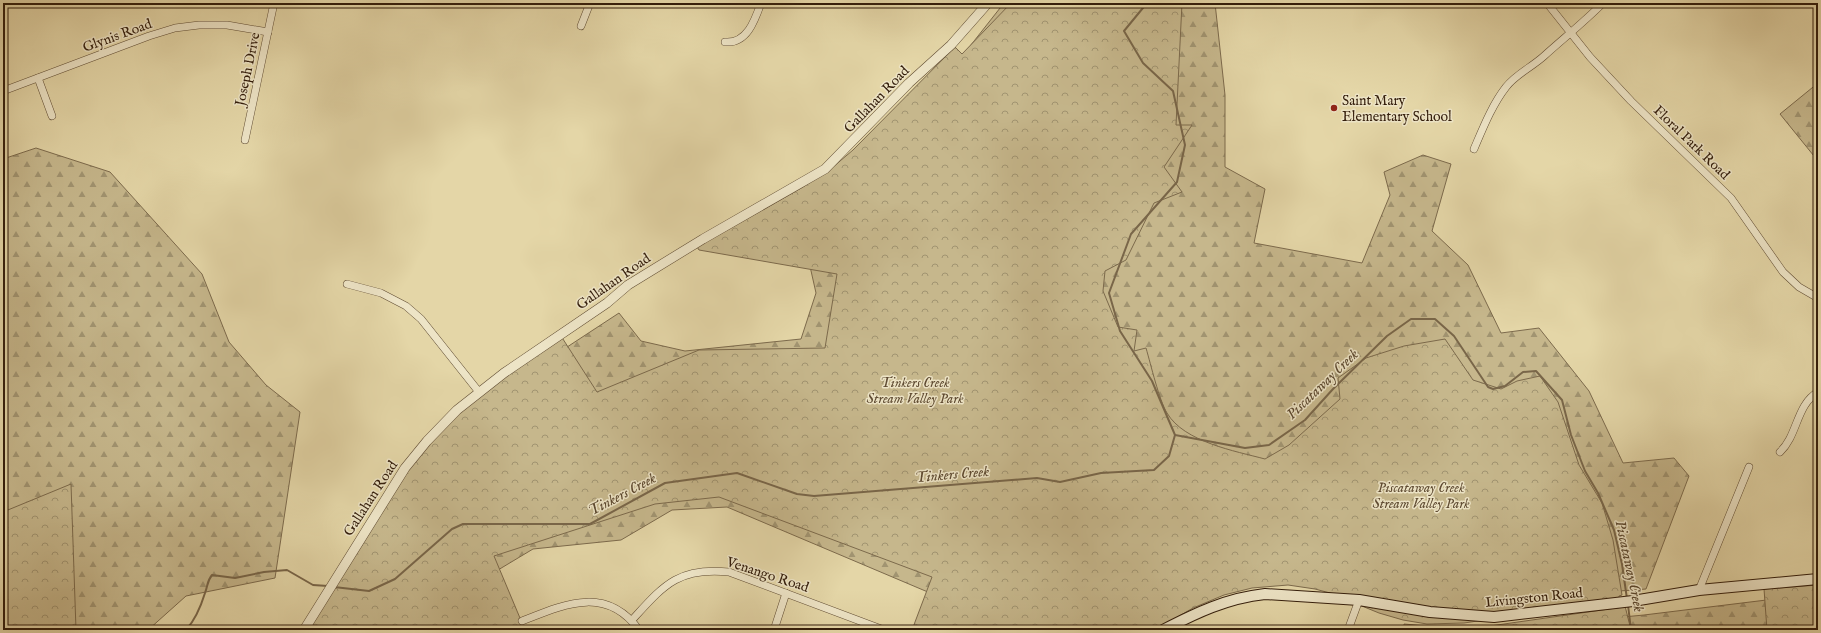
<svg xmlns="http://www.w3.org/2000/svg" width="1821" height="633" viewBox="0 0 1821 633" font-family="'IM FELL English',serif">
<defs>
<pattern id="forest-firs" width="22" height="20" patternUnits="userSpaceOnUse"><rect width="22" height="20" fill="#c6b78c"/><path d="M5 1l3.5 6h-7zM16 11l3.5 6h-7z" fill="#a19471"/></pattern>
<pattern id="park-crowns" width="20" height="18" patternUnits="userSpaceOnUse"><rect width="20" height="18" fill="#c6b78c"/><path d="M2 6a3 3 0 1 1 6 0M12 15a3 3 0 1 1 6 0" fill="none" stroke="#a19471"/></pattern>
</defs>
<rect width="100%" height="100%" fill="#e4d6a7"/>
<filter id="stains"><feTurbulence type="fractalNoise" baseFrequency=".005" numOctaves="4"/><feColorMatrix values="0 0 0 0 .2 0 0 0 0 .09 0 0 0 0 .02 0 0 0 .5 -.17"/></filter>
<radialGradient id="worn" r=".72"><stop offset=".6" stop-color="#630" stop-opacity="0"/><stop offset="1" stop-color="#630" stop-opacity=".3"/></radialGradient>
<g fill="url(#forest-firs)" stroke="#7c6a4c">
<path d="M 1004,3 L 1215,3 L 1225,95 L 1225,167 L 1265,189 L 1254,243 L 1362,263 L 1390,195 L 1384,172 L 1423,155 L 1451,164 L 1432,231 L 1468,265 L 1501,333 L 1539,328 L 1589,391 L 1623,463 L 1674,458 L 1689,476 L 1646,589 L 1580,594 L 1275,576 L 942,598 L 727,507 L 672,510 L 621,540 L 533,549 L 498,570 L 321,630 L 500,391 L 619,313 L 641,341 L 685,351 L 801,339 L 816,293 L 807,253 Z"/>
<path d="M 1818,83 L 1818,161 L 1780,114 Z"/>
<path d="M 36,148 L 110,172 L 202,274 L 229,342 L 266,385 L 300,412 L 275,578 L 186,596 L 148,630 L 3,630 L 3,159 Z"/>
<path d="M 1791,597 L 1818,630 L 1487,630 L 1644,615 Z"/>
<path d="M 1404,624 L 1470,630 L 1404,630 Z"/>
</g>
<g fill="url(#park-crowns)" stroke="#7c6a4c">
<path d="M 1011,3 L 1182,3 L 1176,125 L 1192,125 L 1164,167 L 1182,192 L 1154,203 L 1126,260 L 1105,271 L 1103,291 L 1118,327 L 1137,330 L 1134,351 L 1146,348 C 1151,365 1159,400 1167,413 C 1184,442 1235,451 1265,459 L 1289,445 L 1340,399 L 1338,378 L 1366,358 L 1404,346 L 1445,339 L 1473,380 L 1501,389 L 1517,381 L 1540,376 L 1558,402 L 1579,465 L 1602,503 L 1613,540 L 1622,595 L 1619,596 L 1619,600 L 1464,623 L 1427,624 L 1403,620 L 1379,613 L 1330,593 L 1315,589 L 1288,585 L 1252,588 L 1224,595 L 1193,608 L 1155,630 L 912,630 L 932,577 L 719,497 L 655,504 L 494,556 L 525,630 L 304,630 L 422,449 L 462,407 L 561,336 L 597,392 L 699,350 L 825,348 L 837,274 L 699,250 L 697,247 L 803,187 L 833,167 L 853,150 L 955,47 L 962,54 Z"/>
<path d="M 71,484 L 76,630 L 3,630 L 3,512 Z"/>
<path d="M 1818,585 L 1818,630 L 1767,630 L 1764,589 Z"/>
<path d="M 1625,606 L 1631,630 L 1462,630 L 1623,607 Z"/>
</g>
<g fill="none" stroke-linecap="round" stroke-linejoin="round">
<g stroke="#796649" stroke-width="2">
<path d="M 1147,3 L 1124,31 L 1143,63 L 1173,91 L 1185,145 L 1177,182 L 1131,234 L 1109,293 L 1120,331 L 1152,381 L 1175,435"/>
<path d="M 1175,435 L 1245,448 L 1269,445 L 1305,420 L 1333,389 L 1387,336 L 1411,319 L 1435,319 L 1454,336 L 1488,387 L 1493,389 L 1505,386 L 1523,372 L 1536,371 L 1562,400 L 1571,435 L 1585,471 L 1598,493 L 1614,530 L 1622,564 L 1627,599"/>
<path d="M 334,587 L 369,591 L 395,579 L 452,529 L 463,524 L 590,524 L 665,483 L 737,473 L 797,494 L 814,496 L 1037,478 L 1060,482 L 1101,473 L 1154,470 L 1169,456 L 1175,435"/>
<path d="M 1628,605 L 1631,630"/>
<path d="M 186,630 C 196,619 201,606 205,593 C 208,585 207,581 212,575 L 235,578 L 264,572 L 287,570 L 313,585 L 328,586"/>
</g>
<g stroke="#5f4b32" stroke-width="8">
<g id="minor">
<path d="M 1547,3 L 1590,57 L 1631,101 L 1731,198 L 1783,272 L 1799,287 L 1818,298"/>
<path d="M 581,26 L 590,3"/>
<path d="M 725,42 C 747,44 755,20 761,3"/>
<path d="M 38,78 L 52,116"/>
<path d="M 3,91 L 149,36 L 175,28 L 199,25 L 227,25 L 268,32"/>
<path d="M 245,140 L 274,3"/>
<path d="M 1474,149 C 1483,128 1492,105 1506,87 C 1516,74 1532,67 1544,56 C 1564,38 1584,22 1603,3"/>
<path d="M 347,284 L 381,293 L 406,306 L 421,319 L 479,392"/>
<path d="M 1780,452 C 1798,435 1796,405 1818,392"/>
<path d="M 1699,590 L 1749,467"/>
<path d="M 632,620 C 664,585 678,567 729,572 L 884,630"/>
<path d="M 522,621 C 565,604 606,585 639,630"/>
<path d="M 774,630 L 786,593"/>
<path d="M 1348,630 L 1359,600"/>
</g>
</g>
<g stroke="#5f4b32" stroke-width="10">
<path id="tertiary" d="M 304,630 L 405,468 L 427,441 L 457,410 L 504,373 L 607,303 L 628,285 L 703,239 L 825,169 L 909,83 L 951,45 L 988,3"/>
</g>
<g stroke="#331d0b" stroke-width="12">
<path id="secondary" d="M 1163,630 C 1196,613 1227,598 1265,594 L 1359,600 L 1430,612 L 1494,617 L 1633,601 L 1699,590 L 1818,579"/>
</g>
<use href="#minor" stroke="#ede4c6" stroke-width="7"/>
<use href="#tertiary" stroke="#ede4c6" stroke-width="9"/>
<use href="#secondary" stroke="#ede4c6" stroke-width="10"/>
</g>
<circle fill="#8f2418" stroke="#ede4c6" stroke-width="1.5" cx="1334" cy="108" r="4"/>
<g text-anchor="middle" stroke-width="3" stroke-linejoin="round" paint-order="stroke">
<g font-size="14" fill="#331d0b" stroke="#ede4c6">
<text transform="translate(117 35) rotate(-20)" y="5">Glynis Road</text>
<text transform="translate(247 69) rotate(-78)" y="5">Joseph Drive</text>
<text transform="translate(876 99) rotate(-46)" y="5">Gallahan Road</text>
<text transform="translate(1692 142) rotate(44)" y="5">Floral Park Road</text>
<text transform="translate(613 281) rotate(-35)" y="5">Gallahan Road</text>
<text transform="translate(370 498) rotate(-57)" y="5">Gallahan Road</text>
<text transform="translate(768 574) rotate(18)" y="5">Venango Road</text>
<text transform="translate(1534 597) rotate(-6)" y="5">Livingston Road</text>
</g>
<g font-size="14" fill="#331d0b" stroke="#ede4c6" text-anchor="start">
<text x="1342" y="105">Saint Mary<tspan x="1342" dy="16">Elementary School</tspan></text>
</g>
<g font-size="14" font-style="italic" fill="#5f4b32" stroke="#ede4c6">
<text x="915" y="387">Tinkers Creek<tspan x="915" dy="16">Stream Valley Park</tspan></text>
<text x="1421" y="492">Piscataway Creek<tspan x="1421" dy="16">Stream Valley Park</tspan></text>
</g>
<g font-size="15" font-style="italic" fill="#5c482f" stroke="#ede4c6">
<text transform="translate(1322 384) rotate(-44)" y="5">Piscataway Creek</text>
<text transform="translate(952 474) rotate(-5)" y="5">Tinkers Creek</text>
<text transform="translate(622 494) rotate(-28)" y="5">Tinkers Creek</text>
<text transform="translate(1630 566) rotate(78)" y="5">Piscataway Creek</text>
</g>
</g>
<rect width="1821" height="633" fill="none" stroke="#e4d6a7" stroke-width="16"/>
<rect x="4" y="4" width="1813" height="625" fill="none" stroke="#331d0b" stroke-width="2"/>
<rect x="8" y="8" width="1805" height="617" fill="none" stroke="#331d0b"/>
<rect width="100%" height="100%" filter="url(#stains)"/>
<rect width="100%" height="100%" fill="url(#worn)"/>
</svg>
